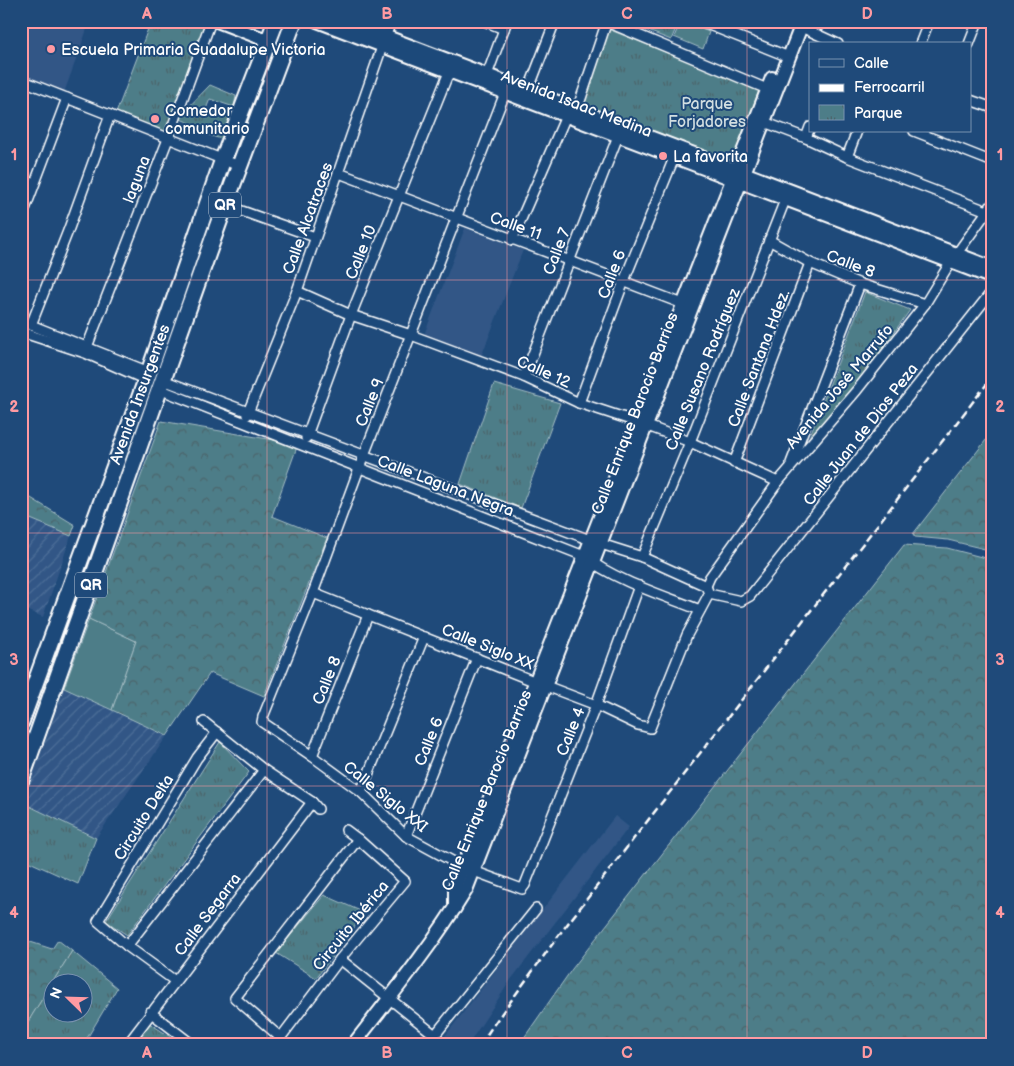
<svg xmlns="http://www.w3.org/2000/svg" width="1014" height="1066" viewBox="0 0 1014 1066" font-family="'Balsamiq Sans',sans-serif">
<defs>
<pattern id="industrial-furrows" width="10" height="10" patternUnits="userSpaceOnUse" patternTransform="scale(1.25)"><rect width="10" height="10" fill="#305686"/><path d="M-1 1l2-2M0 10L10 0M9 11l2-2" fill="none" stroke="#4f6f98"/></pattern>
<pattern id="forest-crowns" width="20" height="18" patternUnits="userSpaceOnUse" patternTransform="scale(1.25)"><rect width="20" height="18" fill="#4d7d88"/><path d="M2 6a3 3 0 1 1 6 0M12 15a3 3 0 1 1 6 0" fill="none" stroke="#4c646a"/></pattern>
<pattern id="park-tufts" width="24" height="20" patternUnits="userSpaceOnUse" patternTransform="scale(1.25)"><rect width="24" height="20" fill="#4d7d88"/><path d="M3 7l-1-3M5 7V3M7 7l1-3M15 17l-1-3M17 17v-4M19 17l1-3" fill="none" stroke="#4c646a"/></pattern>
</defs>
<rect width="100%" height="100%" fill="#1f4a7a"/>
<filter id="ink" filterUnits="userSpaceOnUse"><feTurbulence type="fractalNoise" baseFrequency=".02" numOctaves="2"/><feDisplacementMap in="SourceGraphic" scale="10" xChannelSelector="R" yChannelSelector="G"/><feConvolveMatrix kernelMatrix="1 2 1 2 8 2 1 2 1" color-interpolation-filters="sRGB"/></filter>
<g filter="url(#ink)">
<g fill="#305686">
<path d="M 21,21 L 90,21 L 64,93 L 21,76 Z"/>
<path d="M 465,228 L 523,250 L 481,357 L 424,335 Z"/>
<path d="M 615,816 L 629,827 L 510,981 L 468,1045 L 438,1045 Z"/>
</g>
<g fill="url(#industrial-furrows)">
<path d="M 21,515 L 71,536 L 43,617 L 21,608 Z"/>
<path d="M 64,688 L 167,736 L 96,838 L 23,803 Z"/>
</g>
<g fill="#4d7d88" stroke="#a6bec4">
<path d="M 681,21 L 709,32 L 703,49 L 674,37 Z"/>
<path d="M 89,619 L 136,641 L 112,710 L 64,688 Z"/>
</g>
<g fill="url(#forest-crowns)" stroke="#a6bec4">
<path d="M 161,421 L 298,444 L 272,516 L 327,538 L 264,696 L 210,673 L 167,736 L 112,710 L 136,641 L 89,619 Z"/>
<path d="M 993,431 L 993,551 L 948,540 L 915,537 L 913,534 Z"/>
<path d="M 21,492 L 75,525 L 71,536 L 21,515 Z"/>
<path d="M 904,545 L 947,548 L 993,560 L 993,1045 L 519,1045 L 572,969 Z"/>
<path d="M 21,939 L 52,949 L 58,940 L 72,951 L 21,1033 Z"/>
</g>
<g fill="url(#park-tufts)" stroke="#a6bec4" fill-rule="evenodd">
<path d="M 151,21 L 206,21 L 167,137 L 115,116 Z"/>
<path d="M 623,21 L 679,21 L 671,40 Z"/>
<path d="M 608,29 L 759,90 L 732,166 L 580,104 Z"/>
<path d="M 210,85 L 236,96 L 234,107 L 210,99 L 206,109 L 230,118 L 221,139 L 188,128 L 190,123 L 178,118 Z"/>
<path d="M 865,292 L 910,310 L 854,388 L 809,438 Z"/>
<path d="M 494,384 L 560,403 L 521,508 L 460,484 Z"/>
<path d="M 220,742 L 249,772 L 127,935 L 106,921 Z"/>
<path d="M 23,803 L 96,838 L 78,884 L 21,858 L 21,806 Z"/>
<path d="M 324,895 L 365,913 L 316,978 L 276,953 Z"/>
<path d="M 72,951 L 117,988 L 83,1045 L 21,1045 L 21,1033 ZM 52,984 L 82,984 L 82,1014 L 52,1014 Z"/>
<path d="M 149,1023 L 177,1041 L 174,1045 L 133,1045 Z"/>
</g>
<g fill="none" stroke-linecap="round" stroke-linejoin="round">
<g stroke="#fff" stroke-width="12">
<g id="street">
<path d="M 484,21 L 504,29"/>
<path d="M 699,21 L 789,57"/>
<path d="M 917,21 L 928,25"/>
<path d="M 607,22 L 767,89"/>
<path d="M 801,27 L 838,44"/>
<path d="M 920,44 L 929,21"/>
<path d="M 969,44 L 978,21"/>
<path d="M 487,75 L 507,21"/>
<path d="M 21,80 L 239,166"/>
<path d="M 528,91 L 555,21"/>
<path d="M 505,93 L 364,455 L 313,593 L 263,717 L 262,722 L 312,756 L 361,792 L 406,836 L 463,867 L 522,889 L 525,885 L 596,705 L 639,586"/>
<path d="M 970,100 L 993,108"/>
<path d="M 576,113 L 607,21"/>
<path d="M 764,122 L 806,138 L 847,157 L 987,211"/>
<path d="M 914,131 L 993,162"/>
<path d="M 806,138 L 810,127"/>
<path d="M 847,157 L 857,131"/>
<path d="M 339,173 L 683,304"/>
<path d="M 225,205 L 315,237"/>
<path d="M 21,220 L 67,98"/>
<path d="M 512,240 L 566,116"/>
<path d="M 769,240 L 810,263 L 860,284 L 925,304"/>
<path d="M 297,291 L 351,315 L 411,335 L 524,377 L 579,403 L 637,422 L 690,442 L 778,482"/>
<path d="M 21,321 L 149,372"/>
<path d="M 31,325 L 68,231 L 110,115"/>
<path d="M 21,332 L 85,353 L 146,380"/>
<path d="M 87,347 L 168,139 L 211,21"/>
<path d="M 524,377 L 618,136"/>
<path d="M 163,380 L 601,544 L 642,557 L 706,586 L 709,594 L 687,635 L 650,728 L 638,725 L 596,705 L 546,686 L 313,593"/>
<path d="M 159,389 L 584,556 C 613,580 665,596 700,610"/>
<path d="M 579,403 L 624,281 L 674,158"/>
<path d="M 247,415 L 297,291 L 391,21"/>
<path d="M 306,438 L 351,315 L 449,72"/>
<path d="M 734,463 L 810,263"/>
<path d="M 791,463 L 860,284"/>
<path d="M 642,557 L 690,442 L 787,195"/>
<path d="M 706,586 L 710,577 L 778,482 L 857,390 L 925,304 L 950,263 L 993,203"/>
<path d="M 709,594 L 741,601 L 750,596 L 993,290"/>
<path d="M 204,722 L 264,770 L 312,802 L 318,809"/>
<path d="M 312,756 L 368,615"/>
<path d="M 361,792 L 424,637"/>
<path d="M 406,836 L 477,658"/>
<path d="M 127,946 L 264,770"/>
<path d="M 340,959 L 435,1035"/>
<path d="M 175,981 L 127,946 L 98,921 L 197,758 L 217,732"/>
<path d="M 150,1012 L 193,1045"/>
<path d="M 281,1038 L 235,998 L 358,839"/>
<path d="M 127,1045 L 312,802"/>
<path d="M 275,1045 L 340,959 L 405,881 L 358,839 L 346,830"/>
<path d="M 427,1045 L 536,909"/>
</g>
</g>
<g stroke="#fff" stroke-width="16">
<g id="secondary">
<path d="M 217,21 L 269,41"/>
<path d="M 317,21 L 993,278"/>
<path d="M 345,21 L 993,268"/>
<path d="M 455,908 L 455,887 L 772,78"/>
<path d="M 353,1045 C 392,995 433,944 466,890 L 803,21"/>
</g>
</g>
<g stroke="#fff" stroke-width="19">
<g id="primary">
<path d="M 21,722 L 149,372 L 223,159 L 276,21"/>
<path d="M 21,780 L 225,205 L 294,21"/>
</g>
</g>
<use href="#street" stroke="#1f4a7a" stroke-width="9"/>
<use href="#secondary" stroke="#1f4a7a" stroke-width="12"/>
<use href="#primary" stroke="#1f4a7a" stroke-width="15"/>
<path stroke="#fff" stroke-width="2.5" stroke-dasharray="8 4" stroke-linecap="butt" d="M 480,1045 L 494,1024 L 562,931 L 993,376"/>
</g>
</g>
<path fill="none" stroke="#ff9aa2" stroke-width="1" stroke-opacity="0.55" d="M 267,21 L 267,1045M 507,21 L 507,1045M 747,21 L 747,1045M 21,280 L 993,280M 21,533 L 993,533M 21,786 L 993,786"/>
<g fill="#ff9aa2" stroke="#1f4a7a" stroke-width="2">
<circle cx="51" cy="49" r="5"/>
<circle cx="155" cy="119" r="5"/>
<circle cx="663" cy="156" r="5"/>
</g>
<g text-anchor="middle" stroke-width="4" stroke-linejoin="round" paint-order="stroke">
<g fill="#1f4a7a" stroke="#bcc9d7" stroke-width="1">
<rect x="209" y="192.5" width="32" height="25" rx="4"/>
<rect x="75" y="572.5" width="32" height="25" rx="4"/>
</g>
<g font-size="15" font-weight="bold" fill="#fff">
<text x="225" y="210">QR</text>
<text x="91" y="590">QR</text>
</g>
<g font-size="16" fill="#fff" stroke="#1f4a7a" text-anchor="start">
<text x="61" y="55">Escuela Primaria Guadalupe Victoria</text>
<text x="165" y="116">Comedor<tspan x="165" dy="18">comunitario</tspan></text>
<text x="673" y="162">La favorita</text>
</g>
<g font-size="16" fill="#fff" stroke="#1f4a7a">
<text transform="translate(577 103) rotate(21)" y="6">Avenida Isaac Medina</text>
<text transform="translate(136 179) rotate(-69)" y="6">laguna</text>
<text transform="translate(307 218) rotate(-70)" y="6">Calle Alcatraces</text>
<text transform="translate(516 225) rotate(20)" y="6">Calle 11</text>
<text transform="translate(556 251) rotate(-69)" y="6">Calle 7</text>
<text transform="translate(360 252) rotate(-68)" y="6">Calle 10</text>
<text transform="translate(851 263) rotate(21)" y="6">Calle 8</text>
<text transform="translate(611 274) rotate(-69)" y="6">Calle 6</text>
<text transform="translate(758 358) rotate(-69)" y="6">Calle Santana Hdez.</text>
<text transform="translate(702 369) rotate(-68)" y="6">Calle Susano Rodríguez</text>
<text transform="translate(544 371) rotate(24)" y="6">Calle 12</text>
<text transform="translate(839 386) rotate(-50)" y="6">Avenida José Marrufo</text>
<text transform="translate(139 394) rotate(-70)" y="6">Avenida Insurgentes</text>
<text transform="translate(369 402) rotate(-68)" y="6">Calle 9</text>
<text transform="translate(634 413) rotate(-69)" y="6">Calle Enrique Barocio Barrios</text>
<text transform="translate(860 434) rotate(-52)" y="6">Calle Juan de Dios Peza</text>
<text transform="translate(446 485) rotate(21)" y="6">Calle Laguna Negra</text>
<text transform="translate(488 646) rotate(22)" y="6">Calle Siglo XX</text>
<text transform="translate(326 680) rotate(-68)" y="6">Calle 8</text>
<text transform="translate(570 731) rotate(-68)" y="6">Calle 4</text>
<text transform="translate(428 741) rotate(-68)" y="6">Calle 6</text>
<text transform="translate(486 790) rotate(-68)" y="6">Calle Enrique Barocio Barrios</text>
<text transform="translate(386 796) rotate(39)" y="6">Calle Siglo XXI</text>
<text transform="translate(143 817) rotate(-58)" y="6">Circuito Delta</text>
<text transform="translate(207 914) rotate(-53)" y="6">Calle Segarra</text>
<text transform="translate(350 925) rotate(-51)" y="6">Circuito Ibérica</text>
</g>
<g font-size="16" fill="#d2dee1" stroke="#1f4a7a">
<text x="707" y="109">Parque<tspan x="707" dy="18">Forjadores</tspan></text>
</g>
</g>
<rect width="1014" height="1066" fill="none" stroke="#1f4a7a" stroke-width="55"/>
<rect x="809" y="42" width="162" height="90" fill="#1f4a7a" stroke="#7992af"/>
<rect x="819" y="59" width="25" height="8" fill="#1f4a7a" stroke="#7992af"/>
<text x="854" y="68" font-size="15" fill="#ffffff">Calle</text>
<rect x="819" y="84" width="25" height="8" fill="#ffffff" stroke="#7992af"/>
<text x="854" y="92" font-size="15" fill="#ffffff">Ferrocarril</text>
<rect x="819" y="105" width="25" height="15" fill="url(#park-tufts)" stroke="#7992af"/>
<text x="854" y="118" font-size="15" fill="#ffffff">Parque</text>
<g transform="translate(68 998) rotate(293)"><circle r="24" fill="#1f4a7a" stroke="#7992af"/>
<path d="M0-4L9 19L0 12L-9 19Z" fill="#ff9aa2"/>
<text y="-8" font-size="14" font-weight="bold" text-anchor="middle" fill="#ffffff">N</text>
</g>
<rect x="28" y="28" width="958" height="1010" fill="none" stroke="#ff9aa2" stroke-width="2"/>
<g font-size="16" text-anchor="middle" font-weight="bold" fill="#ff9aa2">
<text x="147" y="19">A</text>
<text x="387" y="19">B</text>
<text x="627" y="19">C</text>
<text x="867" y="19">D</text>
<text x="14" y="160">1</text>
<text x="1000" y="160">1</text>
<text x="14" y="412">2</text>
<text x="1000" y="412">2</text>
<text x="14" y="665">3</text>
<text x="1000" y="665">3</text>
<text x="14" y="918">4</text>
<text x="1000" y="918">4</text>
<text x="147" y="1058">A</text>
<text x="387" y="1058">B</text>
<text x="627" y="1058">C</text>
<text x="867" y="1058">D</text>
</g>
</svg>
